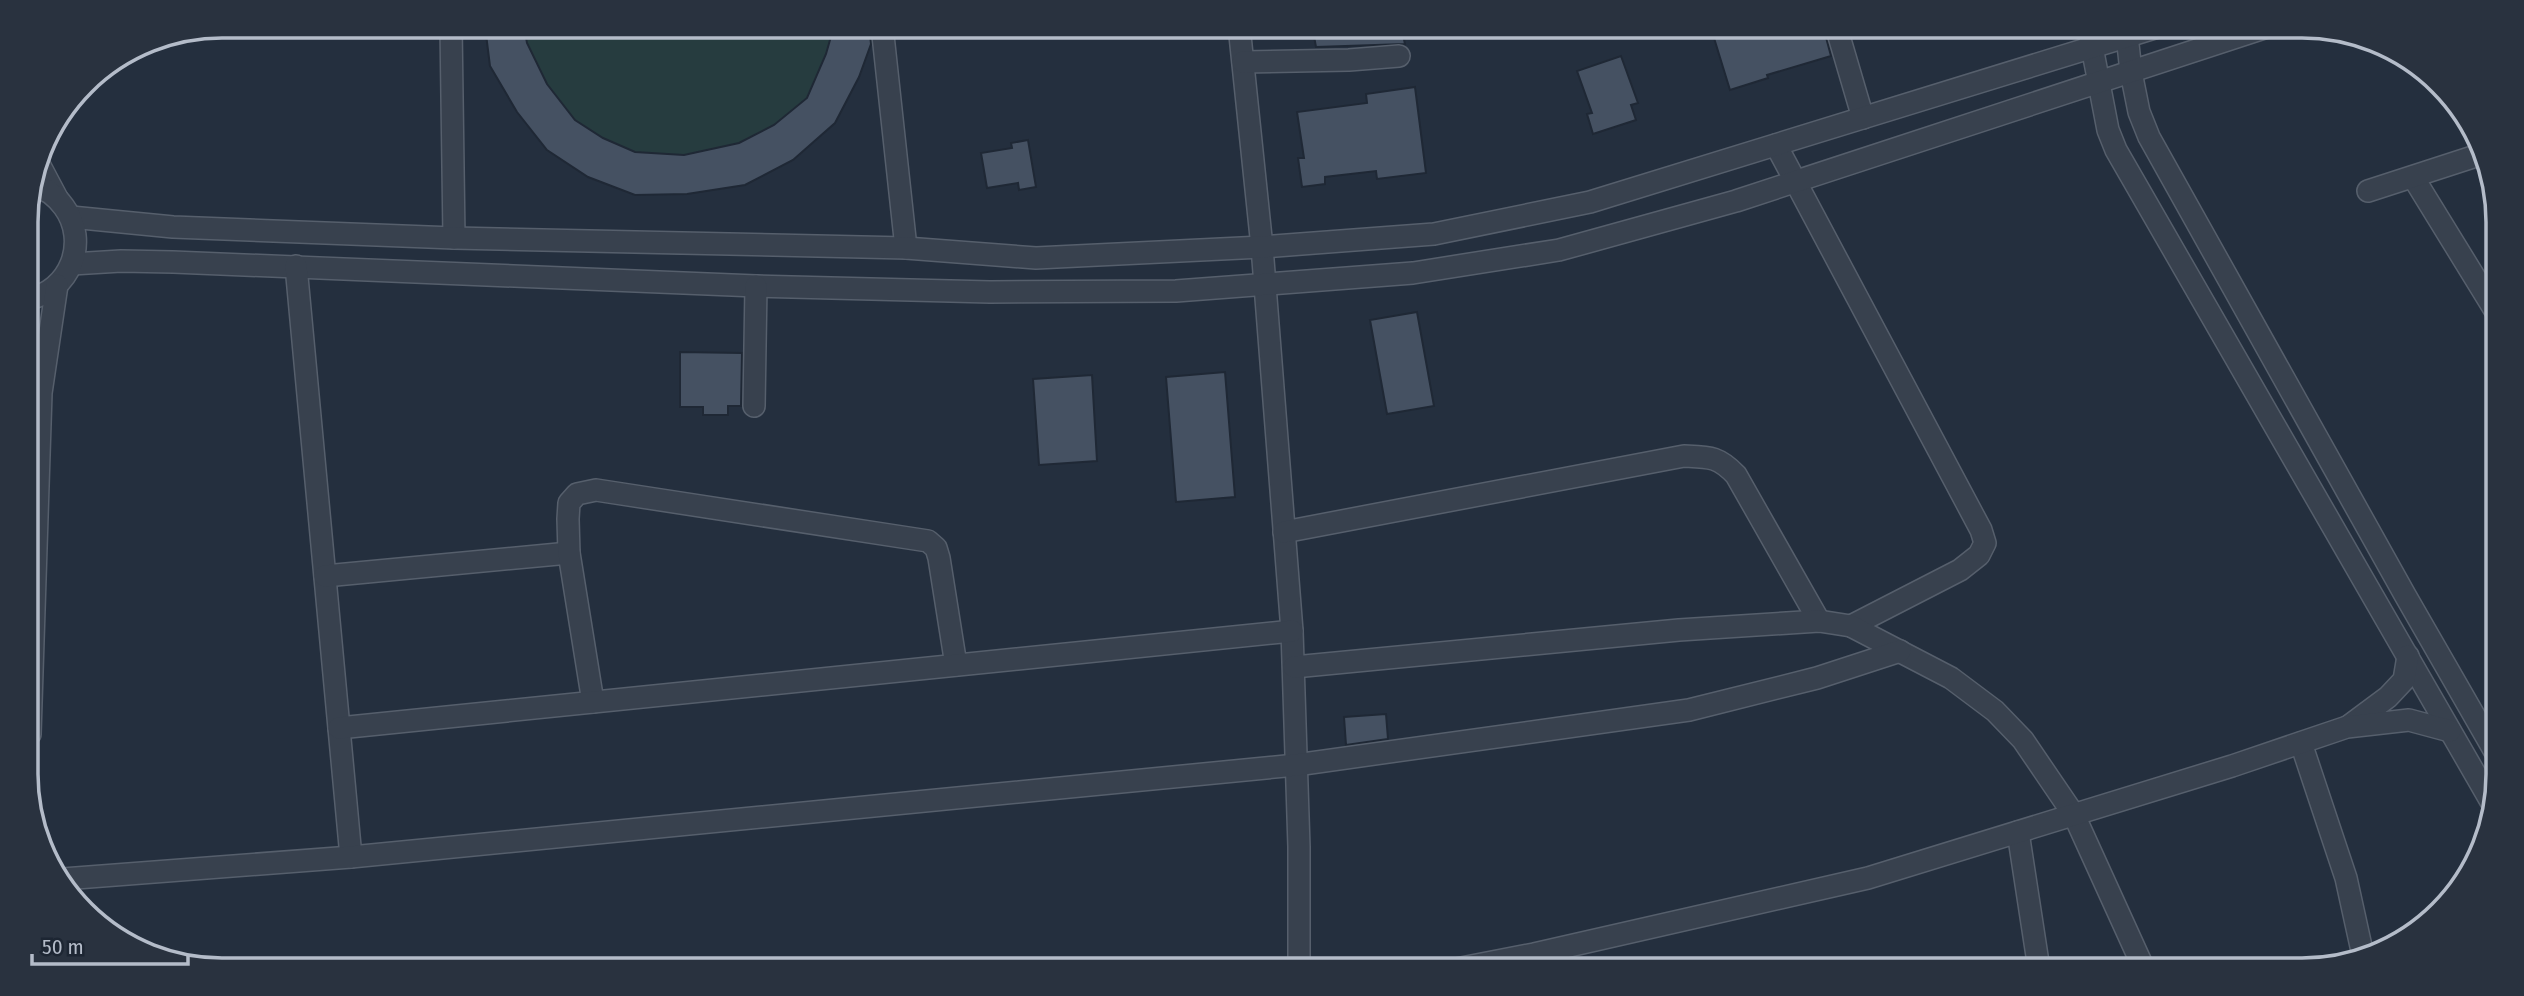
<svg xmlns="http://www.w3.org/2000/svg" width="2524" height="996" viewBox="0 0 2524 996" font-family="'Fira Sans Condensed',sans-serif">
<rect width="100%" height="100%" fill="#242f3e"/>
<path fill="#263c3f" d="M 485,26 L 877,26 L 859,77 L 835,123 L 793,160 L 745,185 L 687,194 L 635,195 L 588,177 L 547,150 L 517,112 L 490,66 Z"/>
<g fill="#455162" stroke="#1f2835" stroke-width="2">
<path d="M 485,26 L 524,26 L 527,43 L 547,84 L 575,120 L 603,138 L 635,152 L 684,155 L 739,143 L 774,125 L 807,98 L 826,54 L 834,26 L 869,26 L 871,44 L 859,77 L 835,123 L 793,160 L 745,185 L 687,194 L 635,195 L 588,177 L 547,150 L 517,112 L 490,66 Z"/>
<path d="M 1312,26 L 1401,26 L 1405,44 L 1316,47 Z"/>
<path d="M 1753,26 L 1823,26 L 1831,56 L 1767,75 L 1768,78 L 1730,90 L 1714,38 Z"/>
<path d="M 1621,56 L 1638,103 L 1631,105 L 1636,120 L 1593,134 L 1587,114 L 1592,113 L 1577,71 Z"/>
<path d="M 1415,87 L 1426,173 L 1377,179 L 1376,171 L 1325,177 L 1325,184 L 1302,187 L 1298,158 L 1304,158 L 1297,112 L 1367,103 L 1366,94 Z"/>
<path d="M 1028,140 L 1036,187 L 1019,190 L 1018,183 L 987,188 L 981,153 L 1012,148 L 1011,143 Z"/>
<path d="M 1417,312 L 1434,406 L 1387,414 L 1370,320 Z"/>
<path d="M 680,352 L 742,353 L 741,406 L 728,406 L 728,415 L 703,415 L 703,407 L 680,407 Z"/>
<path d="M 1225,372 L 1235,497 L 1176,502 L 1166,377 Z"/>
<path d="M 1092,375 L 1097,461 L 1039,465 L 1033,379 Z"/>
<path d="M 1386,714 L 1388,739 L 1346,745 L 1344,717 Z"/>
</g>
<g fill="none" stroke-linecap="round" stroke-linejoin="round">
<g stroke="#565f6c" stroke-width="24">
<g id="minor">
<path d="M 451,26 L 454,238"/>
<path d="M 882,26 L 906,248"/>
<path d="M 1239,26 L 1262,247 L 1292,631 L 1299,847 L 1299,970"/>
<path d="M 1836,26 L 1863,118"/>
<path d="M 2088,26 L 2108,130 L 2116,150 L 2493,805"/>
<path d="M 2126,26 L 2131,72 L 2139,112 L 2149,137 L 2405,595 L 2498,757"/>
<path d="M 1243,62 L 1349,60 L 1399,56"/>
<path d="M 1776,145 L 1981,530 L 1985,543 L 1979,555 L 1960,570 L 1851,626"/>
<path d="M 39,164 L 57,198"/>
<path d="M 2413,177 L 2496,312"/>
<path d="M 2368,191 L 2479,155"/>
<path d="M 71,217 L 173,227 L 454,238 L 906,248 L 1036,258 L 1262,247 L 1434,234 L 1590,202 L 2161,26"/>
<path d="M 72,264 L 121,261 L 173,262 L 756,286 L 990,292 L 1176,291 L 1413,273 L 1559,250 L 1736,201 L 2270,26"/>
<path d="M 296,266 L 351,857"/>
<path d="M 27,299 C 71,292 89,241 64,207 C 56,196 47,188 33,186"/>
<path d="M 27,355 L 40,391"/>
<path d="M 754,406 L 756,286"/>
<path d="M 1284,532 L 1684,456 C 1709,457 1718,456 1736,475 L 1819,621"/>
<path d="M 325,576 L 569,553"/>
<path d="M 1294,667 L 1679,630 L 1819,621 L 1851,626 L 1951,678 L 1995,711 L 2023,740 L 2074,815 L 2144,969"/>
<path d="M 593,702 L 569,553 L 568,519 L 569,503 L 577,494 L 596,490 L 928,541 L 936,548 L 939,558 L 956,665"/>
<path d="M 2349,726 L 2388,697 L 2404,680 L 2408,656"/>
<path d="M 339,728 L 1292,631"/>
<path d="M 30,734 L 41,393 L 57,285"/>
<path d="M 2301,743 L 2346,878 L 2362,951"/>
<path d="M 2018,832 L 2039,969"/>
<path d="M 63,879 L 351,857 L 1296,765 L 1689,710 L 1817,678 L 1900,651"/>
<path d="M 1451,970 L 1534,954 L 1868,878 L 2232,766 L 2347,727 L 2409,720 L 2450,731"/>
</g>
</g>
<use href="#minor" stroke="#38414e" stroke-width="21"/>
</g>
<path d="M0 0H2524V996H0ZM222 38H2302A184 184 0 0 1 2486 222V774A184 184 0 0 1 2302 958H222A184 184 0 0 1 38 774V222A184 184 0 0 1 222 38Z" fill="#29323f" fill-rule="evenodd"/>
<path fill="none" stroke="#b4bcc9" stroke-width="3.5" d="M222 38H2302A184 184 0 0 1 2486 222V774A184 184 0 0 1 2302 958H222A184 184 0 0 1 38 774V222A184 184 0 0 1 222 38Z"/>
<path d="M32 954v10h156v-10" fill="none" stroke="#b4bcc9" stroke-width="3.5"/>
<text x="42" y="954" font-size="21" fill="#b4bcc9" stroke="#1d2633" stroke-width="5" paint-order="stroke">50 m</text>
</svg>
